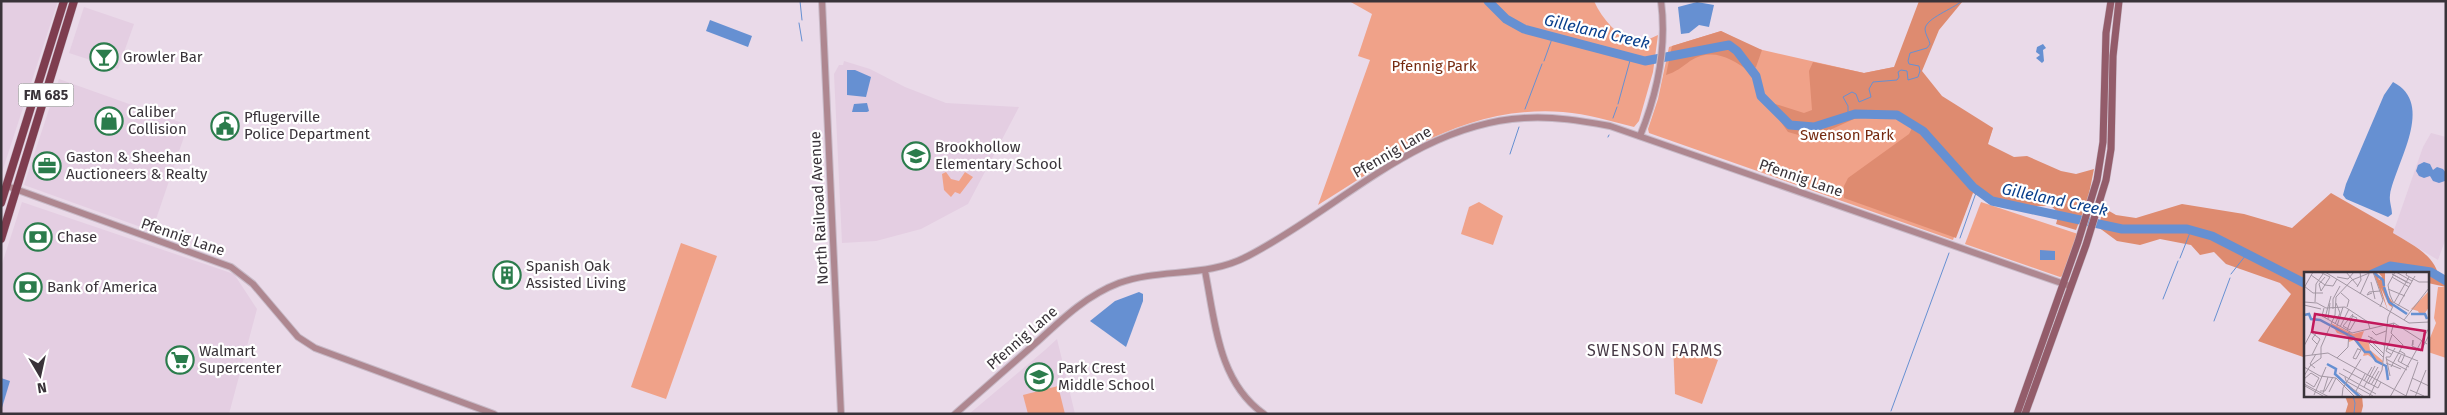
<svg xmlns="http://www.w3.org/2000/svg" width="2447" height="415" viewBox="0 0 2447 415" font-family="'Fira Sans',sans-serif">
<rect width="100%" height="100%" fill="#eadae9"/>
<g fill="#e4cee2">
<path d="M 1,1 L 58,1 L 2,172 L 1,172 Z"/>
<path d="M 84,7 L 134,24 L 118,69 L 69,53 Z"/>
<path d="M 844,61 L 870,69 L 905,87 L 946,103 L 1019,107 L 968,204 L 921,229 L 876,241 L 842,243 L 834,74 L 839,65 L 843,65 Z"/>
<path d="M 59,79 L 188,125 L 152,231 L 24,185 Z"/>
<path d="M 2431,133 L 2446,137 L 2446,238 L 2438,260 L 2393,233 L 2423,147 Z"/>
<path d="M 22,202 L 234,274 L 257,309 L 229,414 L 1,414 L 1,267 Z"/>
<path d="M 1057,339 L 1075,414 L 969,414 L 1045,350 Z"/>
</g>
<g fill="#f0a289">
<path d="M 1349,1 L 1594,1 C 1603,21 1617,34 1636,45 L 1658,35 L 1653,72 L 1639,121 L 1634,127 C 1611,121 1587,114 1563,112 C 1465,105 1397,156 1318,205 L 1370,60 L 1358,56 L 1372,14 Z"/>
<path d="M 1721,31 L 1754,48 L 1864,73 L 1894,67 L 1891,88 L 1993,128 L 1953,240 L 1649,133 L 1648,129 L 1658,99 L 1669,47 Z"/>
<path d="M 946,172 L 951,179 L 959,181 L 965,172 L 973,177 L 960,194 L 955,192 L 951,197 L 944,190 L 942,174 Z"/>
<path d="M 1479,202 L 1503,216 L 1493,245 L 1461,234 L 1469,207 Z"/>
<path d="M 1981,202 L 2078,234 L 2063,276 L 2060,277 L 1965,244 Z"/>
<path d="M 681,243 L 717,256 L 666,399 L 631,387 Z"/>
<path d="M 2438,287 L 2446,287 L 2446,358 L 2428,352 L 2428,343 L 2436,323 L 2434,318 Z"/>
<path d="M 1673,343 L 1718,360 L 1702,404 L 1675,394 Z"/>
<path d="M 1058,386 L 1065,414 L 1028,414 L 1023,395 Z"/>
</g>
<g fill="#de8b70">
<path d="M 1919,1 L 1963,1 L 1939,30 L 1922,71 L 1942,96 L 1993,128 L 1988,144 L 2014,157 L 2027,156 L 2061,171 L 2076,174 L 2094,169 L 2088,199 L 2076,230 L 2056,224 L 2059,213 L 2051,206 C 2022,206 1999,208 1973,193 L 1956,238 L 1844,198 L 1844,186 L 1848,178 L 1909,134 L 1912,128 L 1900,115 L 1890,113 L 1854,119 L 1821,134 L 1802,136 L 1788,132 L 1766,101 L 1804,113 L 1812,110 L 1809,71 L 1813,62 L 1864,73 L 1894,67 Z"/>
<path d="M 1721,31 L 1762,50 L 1756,67 L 1750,72 C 1731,58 1712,47 1690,61 C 1682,67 1676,72 1666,75 L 1672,46 Z"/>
<path d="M 2331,193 L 2394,229 L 2393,233 C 2411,244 2437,256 2439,279 L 2444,281 L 2446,276 L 2446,287 L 2428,283 L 2428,274 L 2306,274 L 2306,358 L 2258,341 L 2291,294 L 2280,283 L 2226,264 L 2214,252 L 2200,255 L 2191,245 L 2160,239 L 2140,245 L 2117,241 L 2098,227 L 2104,208 L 2116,215 L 2136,218 L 2182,204 L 2244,214 L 2292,228 Z"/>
<path d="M 2345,396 L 2362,396 L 2363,406 L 2361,414 L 2345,414 L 2348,404 Z"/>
</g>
<g fill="#6690d2">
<path d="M 1697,2 L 1714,5 L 1709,27 L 1699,25 L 1689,33 L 1681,34 L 1678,7 Z"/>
<path d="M 710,20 L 752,36 L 748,47 L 706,31 Z"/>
<path d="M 2043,44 L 2046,48 L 2043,50 L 2044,61 L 2042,63 L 2036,58 L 2040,55 L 2036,52 L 2037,47 Z"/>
<path d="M 847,70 L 855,70 L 871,77 L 866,97 L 847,95 Z"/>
<path d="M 2393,82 C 2436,104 2396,162 2390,195 C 2389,201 2392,208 2392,214 L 2388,217 L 2346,199 L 2343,195 L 2346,184 L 2384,95 Z"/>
<path d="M 867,103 L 869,111 L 867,112 L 852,112 L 854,104 Z"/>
<path d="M 2424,162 L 2430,164 L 2433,170 L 2437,167 L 2443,169 L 2446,173 L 2445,181 L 2439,183 L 2433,181 L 2430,176 L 2424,178 L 2419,176 L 2416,171 L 2418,165 Z"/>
<path d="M 2040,250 L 2055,251 L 2055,260 L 2040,260 Z"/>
<path d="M 1139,292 L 1143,294 L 1143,301 L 1126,347 L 1090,321 L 1115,301 Z"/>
<path d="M 1,378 L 10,381 L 1,411 Z"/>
</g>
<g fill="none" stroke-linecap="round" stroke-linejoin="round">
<g stroke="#6690d2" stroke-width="1">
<path d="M 800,1 L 802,20"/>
<path d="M 799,23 L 802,41"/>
<path d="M 1544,61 L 1553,36"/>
<path d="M 1618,104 L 1631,57"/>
<path d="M 1525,109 L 1542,64"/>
<path d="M 1848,116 L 1848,106 L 1843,97 L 1852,92 L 1856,94 L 1859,102 L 1871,97 L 1869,89 L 1873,82 L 1897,80 L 1899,77 L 1898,72 L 1901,70 L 1907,71 L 1908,80 L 1918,77 L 1920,71 L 1919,66 L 1909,64 L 1908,61 L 1910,53 L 1927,48 L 1930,44 C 1929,39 1925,34 1925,29 C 1926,18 1953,9 1962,1"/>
<path d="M 1613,118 L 1617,107"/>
<path d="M 1608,137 L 1609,135"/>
<path d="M 1510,154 L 1519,127"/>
<path d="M 1960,238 L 1977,190"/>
<path d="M 2180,258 L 2191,230"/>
<path d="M 2231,274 L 2246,255"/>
<path d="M 2163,299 L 2178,261"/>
<path d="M 2214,321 L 2230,278"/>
<path d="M 2353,396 L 2355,403 L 2354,414"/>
<path d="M 1891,411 L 1949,253"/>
</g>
<g stroke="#6690d2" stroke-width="9">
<path d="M 1488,1 L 1506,19 L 1524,29 L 1645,61 L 1729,45 L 1737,51 L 1756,76 L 1761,96 L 1790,125 L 1814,127 L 1855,114 L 1897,115 L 1923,131 L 1973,187 L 1992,201 L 2122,229 L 2187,229 L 2212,236 L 2306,284"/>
<path d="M 2372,274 L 2390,266 L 2431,272 L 2446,281"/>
</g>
<g stroke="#c7b9c6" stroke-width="8">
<g id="tertiary">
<path d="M 822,1 L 841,414"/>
<path d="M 1640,136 C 1657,94 1667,46 1661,1"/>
<path d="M 7,186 L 231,267 L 253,284 L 298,337 L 315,348 L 494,414"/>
<path d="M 1205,271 C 1215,321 1218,382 1264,414"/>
<path d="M 955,414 C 982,390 1010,366 1037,342 C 1062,319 1087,295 1119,283 C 1161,268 1207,278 1248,256 C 1339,209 1417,124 1524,118 C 1554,116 1582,121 1610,126 L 2070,286"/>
</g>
</g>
<g stroke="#c7b9c6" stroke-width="8">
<g id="secondary">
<path d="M 2017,414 L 2078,242 L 2097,180 L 2103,142 L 2106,33 L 2111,1"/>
<path d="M 2025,414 L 2086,245 L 2106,180 L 2111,149 L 2113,56 L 2119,1"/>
</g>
</g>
<g stroke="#c7b9c6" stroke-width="9">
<g id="primary">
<path d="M 1,203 L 64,1"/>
<path d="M 1,239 L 74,1"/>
</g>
</g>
<use href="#tertiary" stroke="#ae8790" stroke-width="6"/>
<use href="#secondary" stroke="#935c6a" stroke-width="7"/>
<use href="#primary" stroke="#7e3d4f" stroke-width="8"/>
</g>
<defs>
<g id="bar-ring" transform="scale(1.4375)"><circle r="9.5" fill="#fff" stroke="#2b7c4c" stroke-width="1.5"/><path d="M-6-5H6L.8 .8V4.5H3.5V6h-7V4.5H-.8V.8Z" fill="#2b7c4c"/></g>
<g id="shop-ring" transform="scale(1.4375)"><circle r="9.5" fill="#fff" stroke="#2b7c4c" stroke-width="1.5"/><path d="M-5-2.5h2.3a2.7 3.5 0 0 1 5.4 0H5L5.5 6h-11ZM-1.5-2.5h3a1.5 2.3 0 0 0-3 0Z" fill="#2b7c4c"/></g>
<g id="civic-ring" transform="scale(1.4375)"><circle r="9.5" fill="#fff" stroke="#2b7c4c" stroke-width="1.5"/><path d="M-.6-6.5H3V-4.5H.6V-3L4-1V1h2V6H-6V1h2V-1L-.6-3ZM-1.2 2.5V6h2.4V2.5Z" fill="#2b7c4c"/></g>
<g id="school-ring" transform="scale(1.4375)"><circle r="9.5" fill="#fff" stroke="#2b7c4c" stroke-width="1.5"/><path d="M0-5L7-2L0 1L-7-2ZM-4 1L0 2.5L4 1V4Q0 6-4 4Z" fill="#2b7c4c"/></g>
<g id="office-ring" transform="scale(1.4375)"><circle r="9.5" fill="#fff" stroke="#2b7c4c" stroke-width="1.5"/><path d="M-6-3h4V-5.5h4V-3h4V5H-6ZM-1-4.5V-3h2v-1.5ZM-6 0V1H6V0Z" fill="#2b7c4c"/></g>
<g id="bank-ring" transform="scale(1.4375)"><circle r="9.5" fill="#fff" stroke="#2b7c4c" stroke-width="1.5"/><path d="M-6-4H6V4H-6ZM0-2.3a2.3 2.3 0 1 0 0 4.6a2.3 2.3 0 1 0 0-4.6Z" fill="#2b7c4c"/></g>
<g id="building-ring" transform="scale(1.4375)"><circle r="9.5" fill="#fff" stroke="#2b7c4c" stroke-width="1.5"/><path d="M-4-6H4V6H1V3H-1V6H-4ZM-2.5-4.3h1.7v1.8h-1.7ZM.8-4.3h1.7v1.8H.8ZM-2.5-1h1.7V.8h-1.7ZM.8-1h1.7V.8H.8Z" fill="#2b7c4c"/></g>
<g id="supermarket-ring" transform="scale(1.4375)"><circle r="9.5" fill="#fff" stroke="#2b7c4c" stroke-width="1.5"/><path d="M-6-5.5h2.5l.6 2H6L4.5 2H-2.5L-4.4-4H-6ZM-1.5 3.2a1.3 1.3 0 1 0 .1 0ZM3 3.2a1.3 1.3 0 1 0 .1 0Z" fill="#2b7c4c"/></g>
</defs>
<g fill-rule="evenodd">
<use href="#bar-ring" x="104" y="57"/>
<use href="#shop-ring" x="109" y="121"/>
<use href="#civic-ring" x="225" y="126"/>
<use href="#school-ring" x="916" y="156"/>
<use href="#office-ring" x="47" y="166"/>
<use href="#bank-ring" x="38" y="237"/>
<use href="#building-ring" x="507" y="275"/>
<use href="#bank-ring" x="28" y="287"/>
<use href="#supermarket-ring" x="180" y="360"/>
<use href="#school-ring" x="1039" y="377"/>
</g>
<g text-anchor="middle" stroke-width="4.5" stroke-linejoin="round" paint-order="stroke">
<rect fill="#fff" stroke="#747074" stroke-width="1" x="18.5" y="83.5" width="55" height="23" rx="4"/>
<g font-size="14" font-weight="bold" fill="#393339">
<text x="46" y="100">FM 685</text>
</g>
<g font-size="15" fill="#393339" stroke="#fff" text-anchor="start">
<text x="123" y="62">Growler Bar</text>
<text x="128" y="117">Caliber<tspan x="128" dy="17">Collision</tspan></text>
<text x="244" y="122">Pflugerville<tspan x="244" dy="17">Police Department</tspan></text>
<text x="935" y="152">Brookhollow<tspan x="935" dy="17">Elementary School</tspan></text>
<text x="66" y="162">Gaston &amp; Sheehan<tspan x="66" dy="17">Auctioneers &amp; Realty</tspan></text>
<text x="57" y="242">Chase</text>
<text x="526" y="271">Spanish Oak<tspan x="526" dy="17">Assisted Living</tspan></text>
<text x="47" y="292">Bank of America</text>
<text x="199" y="356">Walmart<tspan x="199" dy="17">Supercenter</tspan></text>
<text x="1058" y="373">Park Crest<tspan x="1058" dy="17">Middle School</tspan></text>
</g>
<g font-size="15" fill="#762b11" stroke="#fff">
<text x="1434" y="71">Pfennig Park</text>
<text x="1847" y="140">Swenson Park</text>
</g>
<g font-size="15" fill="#393339" stroke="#fff">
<text transform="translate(1392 152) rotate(-30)" y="5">Pfennig Lane</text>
<text transform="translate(1801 178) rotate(19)" y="5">Pfennig Lane</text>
<text transform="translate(819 208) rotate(-93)" y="5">North Railroad Avenue</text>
<text transform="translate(183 237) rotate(19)" y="5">Pfennig Lane</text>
<text transform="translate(1022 338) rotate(-41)" y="5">Pfennig Lane</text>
</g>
<g font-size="16" font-style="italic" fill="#093f8c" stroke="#fff">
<text transform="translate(1597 31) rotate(13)" y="6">Gilleland Creek</text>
<text transform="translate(2055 199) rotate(12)" y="6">Gilleland Creek</text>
</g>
<g font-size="16" letter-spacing="1" fill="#463945" stroke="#fff">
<text x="1655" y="356">SWENSON FARMS</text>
</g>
</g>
<g transform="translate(2304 272)">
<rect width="125" height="125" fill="#eadae9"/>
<path d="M 125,19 L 125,35 L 121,41 L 116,43 L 114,39 L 107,37 ZM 27,51 L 49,62 L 60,59 L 57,67 L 65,71 L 66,78 L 79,89 L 78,93 L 64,83 L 59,84 L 60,81 L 50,68 L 45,70 L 43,64 L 33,61 Z" fill="#f0a289"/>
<path d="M 69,0 L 73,0 L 75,8 L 78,5 L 74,0 L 81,1 L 81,19 L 89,31 L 88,35 L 85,33 L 77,16 L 84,39 Z" fill="#de8b70"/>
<path fill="none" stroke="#6690d2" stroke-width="2.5" d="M 70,1 L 79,8 L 80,14M 80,15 L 85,30 L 103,42M 107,42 L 121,42 L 123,47M 0,43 L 5,42 L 7,47 L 16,48 L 50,66 L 61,80 L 66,80 L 72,89 L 82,94 L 84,108M 23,92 L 32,97 L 31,102 L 56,125"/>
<path fill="none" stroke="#a397a3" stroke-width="1" d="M 16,0 L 26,5 L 17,19 L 15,12 L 21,5M 21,0 L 105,51 L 125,50M 42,0 L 54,14M 69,0 L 79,28 L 76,35M 91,0 L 84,13 L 86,23 L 89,30 L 105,39M 92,0 L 108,9M 103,0 L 102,3 L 115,10 L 125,10M 7,3 L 21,13 L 29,14 L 33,7M 33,5 L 44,7 L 50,0M 88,5 L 105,15M 67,10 L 71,27M 104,11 L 88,2 L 107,12M 0,14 L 9,21 L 19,21M 53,15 L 57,8 L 56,0M 0,16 L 9,0M 84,17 L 101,24M 37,21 L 45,28 L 43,35M 68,21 L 63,23 L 65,20 L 76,19M 56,22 L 65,2M 0,30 L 13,31 L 22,36 L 41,35 L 64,50 L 66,57M 11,30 L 12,12 L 19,2M 90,31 L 105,5M 0,33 L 17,37M 94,34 L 111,4M 20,36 L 18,44 L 48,61 L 90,51 L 123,72M 29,37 L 29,27 L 36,14M 48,44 L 53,46 L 46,58 L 39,54 L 49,42M 21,46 L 27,24M 24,47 L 26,31M 100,48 L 125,16M 31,52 L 36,41 L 32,31M 33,54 L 39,35M 36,55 L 45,37M 43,58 L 49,43M 68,59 L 72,63 L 82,59M 7,60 L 16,67 L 8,83M 13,60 L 8,67 L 13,72M 64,64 L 81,74M 68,65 L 65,71 L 79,85M 66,68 L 80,82M 109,73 L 109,68 L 108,74 L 114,77M 0,74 L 8,59M 82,76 L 114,89M 54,77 L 57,78 L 52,87 L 49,86 L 54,76M 114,78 L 117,79 L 125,63M 96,79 L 101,82 L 97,91M 87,82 L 82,79 L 88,63M 97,83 L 94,89 L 105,95M 0,84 L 24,81 L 104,125M 33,86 L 44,75 L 45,60M 82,87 L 103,98M 82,91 L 97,97M 0,95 L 16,104 L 32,106 L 51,125M 87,95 L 99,73 L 87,61 L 90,51M 11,96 L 6,92 L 12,82M 39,97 L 74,116 L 77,110M 35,101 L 72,122M 0,104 L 6,94 L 17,86 L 17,75 L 31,43 L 32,25 L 48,8 L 68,0M 86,104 L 82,85 L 86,85 L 91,76M 41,105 L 42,109 L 69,124M 108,106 L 125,114M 0,107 L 7,101 L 15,106 L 10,115 L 2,110M 60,109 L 68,95M 0,112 L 25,125M 64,112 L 74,95M 67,113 L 75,99M 1,114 L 19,124M 46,115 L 60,125M 60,115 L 71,94M 106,118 L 120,124M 16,119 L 21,119 L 29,105M 52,119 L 61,102M 25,120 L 32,106M 19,121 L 24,105M 10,123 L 22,95M 102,124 L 114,90M 38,125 L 39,116 L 57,87M 65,125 L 78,98 L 84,45 L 89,34M 86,125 L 125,56M 111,125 L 122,98"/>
<path fill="#c2185b" fill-opacity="0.15" stroke="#c2185b" stroke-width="2.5" d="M 11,42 L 121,59 L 118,78 L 8,60 Z"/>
<rect width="125" height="125" fill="none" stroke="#393339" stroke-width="2.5"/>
</g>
<rect width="2447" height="415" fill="none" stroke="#393339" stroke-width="5"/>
<g transform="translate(40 375) rotate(171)" stroke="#ffffff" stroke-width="4" paint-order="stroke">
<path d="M0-4L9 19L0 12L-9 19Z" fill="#393339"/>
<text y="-8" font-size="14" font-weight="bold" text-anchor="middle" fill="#393339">N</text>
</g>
</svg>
